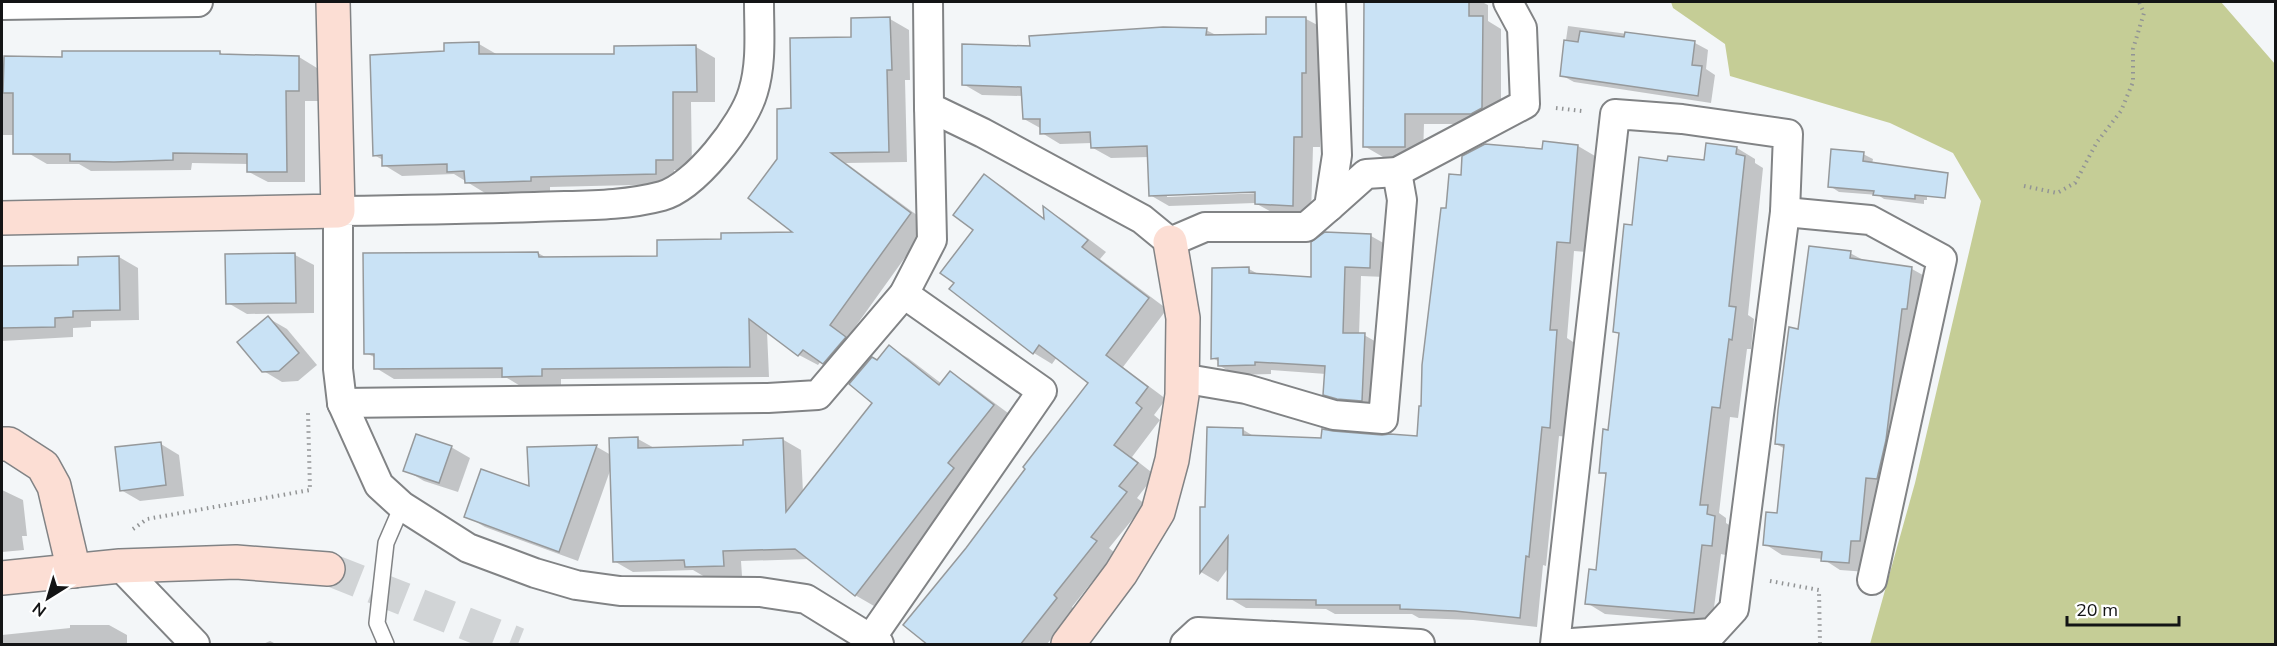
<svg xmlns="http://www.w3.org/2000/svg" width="2277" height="646" viewBox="0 0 2277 646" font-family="Mulish,sans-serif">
<rect width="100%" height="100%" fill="#f3f6f8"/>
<path fill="#c5cd96" d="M 1671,2 L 2221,2 L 2275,64 L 2275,644 L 1870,644 L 1915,483 L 1981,201 L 1953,153 L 1890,123 L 1730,76 L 1725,44 L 1673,8 Z"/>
<g fill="#0003" fill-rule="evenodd">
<path d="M 1366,2 L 1482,2 L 1488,5 L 1488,21 L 1501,29 L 1501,119 L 1490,124 L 1424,124 L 1423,157 L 1383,157 L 1364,146 Z"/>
<path d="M 890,19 L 909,30 L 910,80 L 905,80 L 907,162 L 846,163 L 929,224 L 848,337 L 863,349 L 842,373 L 821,361 L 818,365 L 799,355 L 767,331 L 769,377 L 561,379 L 561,386 L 522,387 L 507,378 L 394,379 L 376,368 L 376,358 L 366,353 L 538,253 L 547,258 L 659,257 L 722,240 L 797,233 L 778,159 L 793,110 L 852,39 Z"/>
<path d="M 1267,19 L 1306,19 L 1325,29 L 1320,83 L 1320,147 L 1313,147 L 1311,216 L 1275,214 L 1255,203 L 1169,206 L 1150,195 L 1149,157 L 1111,158 L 1093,148 L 1092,143 L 1060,144 L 1042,133 L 1042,129 L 1024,119 L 1023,96 L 982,95 L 963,84 L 1031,47 L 1206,30 L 1218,36 L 1268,36 ZM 1262,190 L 1263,193 L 1167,197 L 1167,194 Z"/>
<path d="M 1568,26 L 1695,43 L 1708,50 L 1706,69 L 1715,75 L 1711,103 L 1574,82 L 1561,75 Z"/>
<path d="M 479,44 L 498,55 L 615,56 L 696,47 L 715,58 L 715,102 L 691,102 L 692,170 L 674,170 L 675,184 L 550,187 L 550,191 L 485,193 L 454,174 L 402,176 L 384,165 L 383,160 L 374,155 L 446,53 Z"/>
<path d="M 219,52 L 226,56 L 299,57 L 317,68 L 318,101 L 305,101 L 305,182 L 268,182 L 249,172 L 249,164 L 192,163 L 191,170 L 91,171 L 79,164 L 47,164 L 28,153 L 15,135 L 2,135 L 2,67 L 63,58 Z"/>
<path d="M 1578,146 L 1595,156 L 1587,252 L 1574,251 L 1567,338 L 1573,342 L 1567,437 L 1559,436 L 1546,566 L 1543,565 L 1537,627 L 1473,620 L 1419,618 L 1412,614 L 1335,614 L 1326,609 L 1246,608 L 1229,598 L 1229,567 L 1218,582 L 1201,572 L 1201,509 L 1206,509 L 1242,429 L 1255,437 L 1323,439 L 1332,433 L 1418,437 L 1447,210 L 1462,176 L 1544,150 Z"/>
<path d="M 1737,148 L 1755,159 L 1755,163 L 1763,168 L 1748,315 L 1754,319 L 1751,349 L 1747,349 L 1738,418 L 1730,417 L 1719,513 L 1726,518 L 1726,523 L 1734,528 L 1730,556 L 1721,554 L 1712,623 L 1605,614 L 1587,603 L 1597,571 L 1608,476 L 1601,472 L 1610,432 L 1621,335 L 1615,331 L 1633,227 L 1668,163 L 1705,162 Z"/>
<path d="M 1863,154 L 1873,159 L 1872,164 L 1927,176 L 1927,200 L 1924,200 L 1924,204 L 1884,199 L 1878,195 L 1839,192 L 1830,186 Z"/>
<path d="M 984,176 L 1003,187 L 1045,219 L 1045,209 L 1062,219 L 1106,252 L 1100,259 L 1167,309 L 1123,367 L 1166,399 L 1154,415 L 1160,420 L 1132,457 L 1155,475 L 1137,498 L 1145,504 L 1109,548 L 1115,553 L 1072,607 L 1075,610 L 1047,644 L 930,644 L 967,549 L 1090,382 L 1057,357 L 1052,364 L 1034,353 L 956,283 L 975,230 Z"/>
<path d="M 1371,236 L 1387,245 L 1385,277 L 1361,276 L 1359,335 L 1364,335 L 1380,344 L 1378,409 L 1341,403 L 1325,394 L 1326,374 L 1271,370 L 1271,374 L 1236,375 L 1220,366 L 1220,362 L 1212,358 L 1249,269 L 1260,275 L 1313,278 Z"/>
<path d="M 1850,253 L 1867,262 L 1912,269 L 1930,279 L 1867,572 L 1840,570 L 1823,559 L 1782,555 L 1765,544 L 1778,515 L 1785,449 L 1776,444 L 1799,330 Z"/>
<path d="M 295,255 L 314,265 L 314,313 L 247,314 L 228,303 Z"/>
<path d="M 119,257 L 138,268 L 139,320 L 91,321 L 91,327 L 73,328 L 73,337 L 2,341 L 2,272 L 42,271 L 79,267 Z"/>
<path d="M 268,318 L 287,329 L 317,365 L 298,381 L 282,382 L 262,370 Z"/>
<path d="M 889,347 L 908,358 L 942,384 L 950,373 L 969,384 L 1012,416 L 966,475 L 972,480 L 874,606 L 855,595 L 810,559 L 741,561 L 742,576 L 705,577 L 693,570 L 633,572 L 614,561 L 611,468 L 578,561 L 485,527 L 466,516 L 530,488 L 529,448 L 597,447 L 611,455 L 638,439 L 656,449 L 744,446 L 782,439 L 801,450 L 803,493 L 875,403 L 877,362 Z"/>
<path d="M 161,444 L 179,455 L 184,496 L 140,501 L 121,490 Z"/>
<path d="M 451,447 L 470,458 L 458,492 L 424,481 L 405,470 Z"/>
<path d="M 2,490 L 23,500 L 27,536 L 22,536 L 24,550 L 2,552 Z"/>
<path d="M 70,625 L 109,625 L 127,635 L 127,644 L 2,644 L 2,635 L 70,628 Z"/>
<path d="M 270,641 L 276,644 L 263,644 Z"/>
</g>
<g fill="#c9e2f5" stroke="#96999b" stroke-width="1.5">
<path d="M 1364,2 L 1469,2 L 1469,16 L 1483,16 L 1482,108 L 1471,114 L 1405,114 L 1405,147 L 1363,147 Z"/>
<path d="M 890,17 L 892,70 L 887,70 L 889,152 L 831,153 L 911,213 L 830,325 L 846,337 L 823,364 L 803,350 L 798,356 L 749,319 L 750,367 L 542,369 L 542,376 L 502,377 L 502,368 L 374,369 L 374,354 L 364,354 L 363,253 L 538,252 L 539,257 L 657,256 L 657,240 L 721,239 L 721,233 L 792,232 L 748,198 L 777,159 L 777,109 L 791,108 L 790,38 L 851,37 L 851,18 Z"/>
<path d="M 1266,17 L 1306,17 L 1306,73 L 1302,73 L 1302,137 L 1294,137 L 1293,206 L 1255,204 L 1255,192 L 1149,196 L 1147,146 L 1091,148 L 1090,132 L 1040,134 L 1040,119 L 1023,119 L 1021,87 L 962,85 L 962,44 L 1030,46 L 1029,36 L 1163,27 L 1207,28 L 1206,35 L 1266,34 Z"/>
<path d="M 1580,31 L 1624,37 L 1625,32 L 1695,41 L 1692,65 L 1702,66 L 1698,96 L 1560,76 L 1564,40 L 1578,42 Z"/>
<path d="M 479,42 L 479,54 L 614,54 L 614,46 L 696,45 L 697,92 L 673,92 L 673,160 L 656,160 L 656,174 L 531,177 L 531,181 L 465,183 L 464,171 L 447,172 L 447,164 L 382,166 L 382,155 L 373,156 L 370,55 L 444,51 L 444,43 Z"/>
<path d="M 62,51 L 220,51 L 220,54 L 299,56 L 299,91 L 286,91 L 287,172 L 247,172 L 247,154 L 173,153 L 173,160 L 114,162 L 70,161 L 70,154 L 13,154 L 13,93 L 3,93 L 4,56 L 62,57 Z"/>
<path d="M 1543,141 L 1578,145 L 1570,243 L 1557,242 L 1550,330 L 1557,330 L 1550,428 L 1542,427 L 1529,557 L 1526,556 L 1520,618 L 1455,611 L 1400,609 L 1400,605 L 1316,605 L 1316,600 L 1227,599 L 1228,536 L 1200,573 L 1200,507 L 1205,507 L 1207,427 L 1243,428 L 1243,435 L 1321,438 L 1322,429 L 1333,431 L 1382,435 L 1390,434 L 1417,436 L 1419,406 L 1421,406 L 1422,365 L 1441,208 L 1446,208 L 1449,174 L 1461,175 L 1462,156 L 1485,144 L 1542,149 Z"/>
<path d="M 1706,143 L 1737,147 L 1736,154 L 1745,156 L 1729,306 L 1736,307 L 1732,340 L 1729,339 L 1720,408 L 1712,407 L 1700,505 L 1708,505 L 1707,514 L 1715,516 L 1712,546 L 1702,545 L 1694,613 L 1585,604 L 1589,569 L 1596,570 L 1606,473 L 1599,473 L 1603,429 L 1608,430 L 1619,333 L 1613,332 L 1624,224 L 1632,225 L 1639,157 L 1667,161 L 1668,156 L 1704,160 Z"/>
<path d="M 1831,149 L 1864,152 L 1863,161 L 1948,173 L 1945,198 L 1915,195 L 1915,199 L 1873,195 L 1874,191 L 1828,187 Z"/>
<path d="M 984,174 L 1044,219 L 1043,206 L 1088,240 L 1082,247 L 1149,298 L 1106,355 L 1148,387 L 1136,403 L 1142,408 L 1114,445 L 1138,463 L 1119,486 L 1127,492 L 1091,537 L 1097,541 L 1054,595 L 1057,598 L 1020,645 L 928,645 L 903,625 L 966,548 L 1025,469 L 1023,467 L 1088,383 L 1039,345 L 1033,354 L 949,289 L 954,283 L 940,273 L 973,230 L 953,215 Z"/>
<path d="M 1325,232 L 1371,234 L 1370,268 L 1345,267 L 1343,333 L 1365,333 L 1362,401 L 1337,399 L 1323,395 L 1325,366 L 1255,362 L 1255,365 L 1218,366 L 1218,358 L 1211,359 L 1212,268 L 1249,267 L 1249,273 L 1311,277 L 1311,242 Z"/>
<path d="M 1809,246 L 1851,251 L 1850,258 L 1912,267 L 1907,309 L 1902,309 L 1886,440 L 1877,479 L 1866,478 L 1860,541 L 1851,541 L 1849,563 L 1821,561 L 1822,552 L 1763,545 L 1766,512 L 1777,513 L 1784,445 L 1775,444 L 1778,410 L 1789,327 L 1798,329 Z"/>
<path d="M 295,253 L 296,303 L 226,304 L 225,254 Z"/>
<path d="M 119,256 L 120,310 L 73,311 L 73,317 L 55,318 L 55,327 L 2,328 L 2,266 L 78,265 L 78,257 Z"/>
<path d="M 268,316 L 299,353 L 279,371 L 262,372 L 237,342 Z"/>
<path d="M 889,345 L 939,385 L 950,371 L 994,405 L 948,463 L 954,468 L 855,596 L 795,549 L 723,551 L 724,566 L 685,567 L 684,560 L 613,562 L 609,438 L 638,437 L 638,448 L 743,445 L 743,440 L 783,438 L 786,512 L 872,403 L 849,384 L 872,357 L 877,360 Z"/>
<path d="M 416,434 L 452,446 L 439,483 L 403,471 Z"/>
<path d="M 161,442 L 166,485 L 120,491 L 115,447 Z"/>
<path d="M 597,445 L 559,552 L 464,517 L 481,469 L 529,486 L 527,447 Z"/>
</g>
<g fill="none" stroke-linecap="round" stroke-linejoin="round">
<path stroke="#d1d4d6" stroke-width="33" stroke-dasharray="33 16" stroke-linecap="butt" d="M 328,569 L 518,644"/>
<g stroke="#818385" stroke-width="18">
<path id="lane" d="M 386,644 L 377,623 L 386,543 L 402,506"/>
</g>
<g stroke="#818385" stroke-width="32">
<g id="street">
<path d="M 759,2 C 759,32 762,63 753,92 C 744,124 695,187 662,196 C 621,207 577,205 535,207 C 469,209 404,210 338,211 L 338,369 L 342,403 L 379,485 L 402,506 L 468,548 L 535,573 L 576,585 L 620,591 L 760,592 L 806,599 L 879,644"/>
<path d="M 928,2 L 929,107 L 983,133 L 1142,219 L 1170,242 L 1205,227 L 1306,227 L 1329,207 L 1337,155 L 1331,2"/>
<path d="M 2,5 L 198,2"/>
<path d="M 1329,207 L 1366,174 L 1397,172 L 1525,104 L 1522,28 L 1508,2"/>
<path d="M 1785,212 L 1870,220 L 1942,259 L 1872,580"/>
<path d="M 1181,378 L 1246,389 L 1334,415 L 1383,419 L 1402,200 L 1397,172"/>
<path d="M 342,403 L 768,398 L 818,395 L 904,294 L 932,240 L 929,107"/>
<path d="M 120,566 L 195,644"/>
<path d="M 870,644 L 871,638 L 1042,391 L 904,294"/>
<path d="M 1185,644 L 1198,632 L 1420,644"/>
<path d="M 1555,644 L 1615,114 L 1682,119 L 1788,134 L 1785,212 L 1734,609 L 1712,633 L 1558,644"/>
</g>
</g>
<g stroke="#818385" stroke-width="36">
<g id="secondary">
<path d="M 2,218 L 338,211 L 333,2"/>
<path d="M 2,444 L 9,444 L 43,466 L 54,486 L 74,571"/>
<path d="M 2,578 L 120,566 L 236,562 L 328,569"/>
<path d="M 1068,644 L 1121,573 L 1158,512 L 1172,460 L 1182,395 L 1183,318 L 1170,242"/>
</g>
</g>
<g stroke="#929495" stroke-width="4" stroke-dasharray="1.5 4.5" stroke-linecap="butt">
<path d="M 1556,108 L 1582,111"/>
<path d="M 2024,186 L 2057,193 L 2075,183 L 2097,142 L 2121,111 L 2133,82 L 2133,49 L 2144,13 L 2139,2"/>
<path d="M 133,529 L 147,519 L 310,490 L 308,413"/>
<path d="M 1770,581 L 1819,590 L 1820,644"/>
</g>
<use href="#lane" stroke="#fff" stroke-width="15"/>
<use href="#street" stroke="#fff" stroke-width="28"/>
<use href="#secondary" stroke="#fcded4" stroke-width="33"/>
</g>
<rect width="2277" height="646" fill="none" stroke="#131415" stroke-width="6"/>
<g transform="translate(48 598) rotate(217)" stroke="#ffffff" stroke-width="4.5" paint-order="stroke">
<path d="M0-4.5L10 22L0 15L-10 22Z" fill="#131415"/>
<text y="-9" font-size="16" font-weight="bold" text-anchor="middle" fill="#131415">N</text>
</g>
<path d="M2067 616v9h112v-9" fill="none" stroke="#131415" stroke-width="3"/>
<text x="2076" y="616" font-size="18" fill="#131415" stroke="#ffffff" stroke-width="4.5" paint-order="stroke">20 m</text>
</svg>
